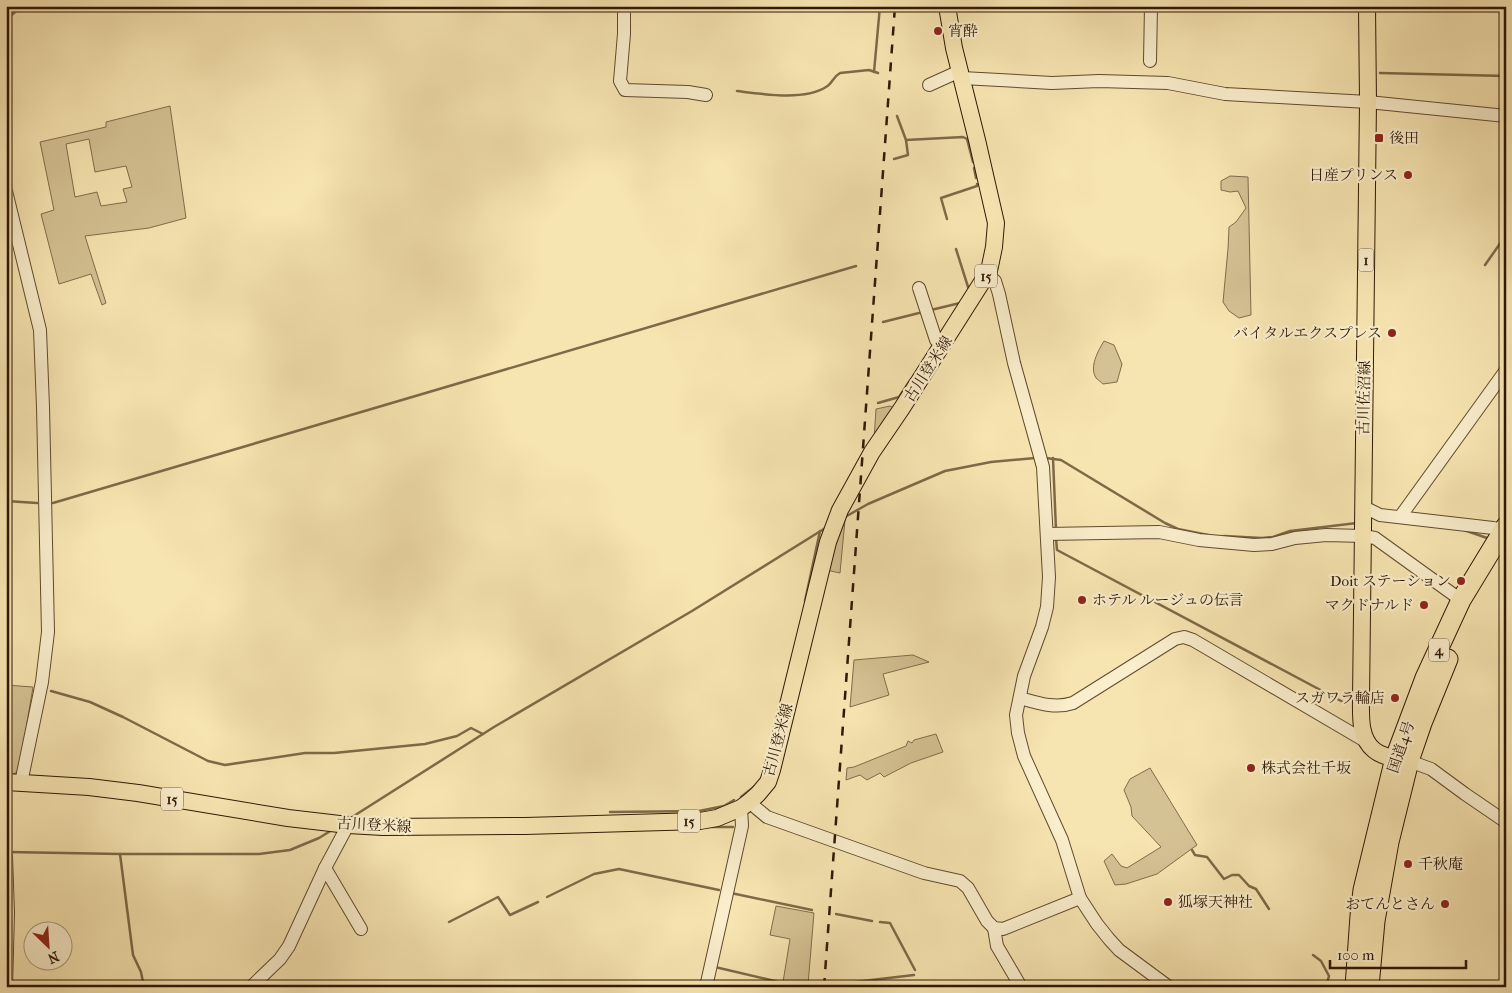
<svg xmlns="http://www.w3.org/2000/svg" width="1512" height="993" viewBox="0 0 1512 993" font-family="'IM FELL French Canon','Noto Serif JP',serif">
<rect width="100%" height="100%" fill="#f7e5b1"/>
<filter id="stains"><feTurbulence type="fractalNoise" baseFrequency=".004" numOctaves="4"/><feColorMatrix values="0 0 0 0 .2 0 0 0 0 .09 0 0 0 0 .02 0 0 0 .5 -.17"/></filter>
<radialGradient id="worn" r=".72"><stop offset=".6" stop-color="#630" stop-opacity="0"/><stop offset="1" stop-color="#630" stop-opacity=".3"/></radialGradient>
<g fill="#d5c294" stroke="#826c4c" fill-rule="evenodd">
<path d="M 170,106 L 186,218 L 149,228 L 85,236 L 106,303 L 102,305 L 91,274 L 59,284 L 41,214 L 54,210 L 40,142 L 106,127 L 106,122 ZM 89,139 L 95,172 L 126,166 L 132,187 L 123,189 L 127,202 L 101,206 L 97,192 L 75,197 L 66,144 Z"/>
<path d="M 1230,176 L 1248,177 L 1251,315 L 1239,318 L 1229,311 L 1223,302 L 1228,249 L 1229,227 L 1236,222 L 1246,208 L 1238,191 L 1230,192 L 1221,190 L 1221,181 Z"/>
<path d="M 1104,341 L 1114,345 L 1122,364 L 1117,382 L 1103,384 C 1102,383 1097,379 1096,378 C 1089,367 1098,351 1104,341 Z"/>
<path d="M 890,406 L 896,409 L 874,440 L 876,409 Z"/>
<path d="M 845,520 L 840,573 L 826,570 L 838,524 Z"/>
<path d="M 913,655 L 929,662 L 883,674 L 889,695 L 850,707 L 854,660 Z"/>
<path d="M 6,685 L 33,687 L 19,770 L 14,774 L 6,774 Z"/>
<path d="M 936,734 L 943,752 L 911,763 L 884,777 L 880,773 L 867,780 L 860,775 L 846,780 L 847,768 L 854,767 L 906,746 L 908,741 L 912,743 L 914,740 Z"/>
<path d="M 1150,768 L 1197,845 L 1157,874 L 1126,884 L 1115,885 L 1104,861 L 1112,854 L 1121,866 L 1127,868 L 1161,847 L 1132,816 L 1131,807 L 1124,790 L 1130,779 Z"/>
<path d="M 776,906 L 814,913 L 808,985 L 790,986 L 783,982 L 790,939 L 770,935 Z"/>
</g>
<g fill="none" stroke-linecap="round" stroke-linejoin="round">
<g stroke="#7e6948" stroke-width="2.5">
<path d="M 6,20 L 22,6"/>
<path d="M 874,72 L 880,6"/>
<path d="M 1380,73 L 1506,76"/>
<path d="M 737,91 C 762,94 804,101 826,87 C 832,84 833,77 840,73 L 869,70 L 878,73"/>
<path d="M 906,140 L 963,137 L 967,139 L 973,162"/>
<path d="M 894,159 L 908,155 L 906,140 L 897,116"/>
<path d="M 974,168 L 976,178"/>
<path d="M 947,219 L 941,198 L 977,186 L 977,184"/>
<path d="M 956,249 L 969,290"/>
<path d="M 1485,265 L 1506,235"/>
<path d="M 931,310 L 960,303"/>
<path d="M 883,322 L 919,313"/>
<path d="M 878,403 L 899,397 L 911,379"/>
<path d="M 1046,458 L 1061,460 L 1165,523 L 1178,529 L 1208,535"/>
<path d="M 1053,458 L 1056,530"/>
<path d="M 6,501 L 37,503"/>
<path d="M 53,503 L 856,266"/>
<path d="M 845,517 L 868,504 L 945,471 L 991,462 L 1035,458"/>
<path d="M 1464,530 L 1490,539"/>
<path d="M 1224,536 L 1262,538 L 1273,537 L 1290,531 L 1357,523"/>
<path d="M 1056,538 L 1057,550 L 1343,702"/>
<path d="M 805,601 L 820,531"/>
<path d="M 51,691 L 90,702 L 123,717 L 208,761 L 225,765 L 305,753 L 334,753 L 425,744 L 457,736 L 471,728 L 483,734"/>
<path d="M 741,797 L 755,786"/>
<path d="M 610,812 L 699,811 L 724,806 L 734,800"/>
<path d="M 349,819 L 494,727 L 692,611 L 827,527"/>
<path d="M 707,827 L 733,827"/>
<path d="M 1192,850 L 1195,855 L 1207,857 L 1224,879 L 1232,875 L 1239,875 L 1249,886 L 1256,889 L 1269,909"/>
<path d="M 8,852 L 120,854 L 259,854 L 290,850 L 319,838 L 332,830"/>
<path d="M 120,854 L 133,955 L 141,972 L 144,987"/>
<path d="M 731,893 L 812,910"/>
<path d="M 547,897 L 594,874 L 619,869 L 719,890"/>
<path d="M 836,914 L 872,921"/>
<path d="M 449,922 L 498,897 L 510,915 L 538,902"/>
<path d="M 880,922 L 890,923 L 915,970"/>
<path d="M 1313,955 L 1321,961 L 1329,976 L 1326,987"/>
<path d="M 715,967 L 775,981 L 788,987"/>
<path d="M 812,987 L 914,975"/>
</g>
<g stroke="#614a2f" stroke-width="14">
<g id="minor">
<path d="M 624,6 L 624,34 L 620,81 L 625,90 L 688,92 L 706,95"/>
<path d="M 1150,61 L 1151,6"/>
<path d="M 962,78 L 1052,83 L 1099,81 L 1168,83 L 1225,94 L 1368,102 L 1506,116"/>
<path d="M 929,85 L 960,71"/>
<path d="M 6,191 L 40,330 L 43,407 L 48,632 L 42,682 L 21,783"/>
<path d="M 987,274 L 995,281 L 999,294 L 1014,363 L 1043,467 L 1049,577 L 1047,607 L 1042,627 L 1024,676 L 1016,715 L 1018,733 L 1024,756 L 1062,840 L 1080,898 L 1097,924 L 1109,939 L 1119,950 L 1169,987"/>
<path d="M 919,288 L 936,340 L 943,345"/>
<path d="M 1363,508 L 1370,510 L 1380,515 L 1493,528 L 1503,530"/>
<path d="M 1400,517 L 1506,370"/>
<path d="M 1047,534 L 1159,532 L 1199,540 L 1254,545 L 1272,544 L 1295,538 L 1326,535 L 1363,536 L 1375,538 L 1461,600"/>
<path d="M 1020,698 C 1038,703 1055,709 1073,703 L 1175,639 L 1184,637 L 1193,640 L 1367,742"/>
<path d="M 1409,761 L 1431,769 L 1465,794 L 1506,822"/>
<path d="M 749,802 L 767,817 L 924,873 L 960,881 L 968,888 L 987,921 L 994,928 L 1003,929 L 1080,898"/>
<path d="M 6,856 L 8,913 L 6,987"/>
<path d="M 325,868 L 361,929"/>
<path d="M 994,928 L 997,946 L 1021,987"/>
<path d="M 251,987 L 280,959 L 289,946 L 325,868 L 348,825"/>
<path d="M 706,987 L 742,826 L 741,808"/>
</g>
</g>
<g stroke="#2f1704" stroke-width="18">
<g id="major">
<path d="M 1367,6 L 1368,102 L 1361,698 C 1361,715 1359,738 1374,750 C 1382,757 1397,759 1407,761"/>
<path d="M 6,782 L 89,787 L 138,793 L 288,818 L 348,825 L 383,827 L 525,826 L 700,821 L 717,818 L 741,808 L 749,802 L 758,794 L 768,782 L 772,770 L 828,542 L 840,510 L 872,452 L 902,408 L 989,271 L 994,247 L 996,223 L 977,140 L 954,48 L 947,6"/>
</g>
</g>
<g stroke="#2f1704" stroke-width="21">
<g id="highway">
<path d="M 1355,987 L 1360,916 L 1363,890 L 1395,758 L 1425,678 L 1461,600 L 1506,526"/>
<path d="M 1369,987 L 1375,921 L 1389,842 L 1409,761 L 1422,723 L 1448,659"/>
</g>
</g>
<use href="#minor" stroke="#faeecc" stroke-width="12"/>
<use href="#major" stroke="#f7e5b1" stroke-width="16"/>
<use href="#highway" stroke="#f7e5b1" stroke-width="19"/>
<path stroke="#2f1704" stroke-width="2.5" stroke-dasharray="9 9" stroke-linecap="butt" d="M 824,987 L 895,6"/>
</g>
<g fill="#8f2418" stroke="#faeecc" stroke-width="2">
<circle cx="938" cy="31" r="5"/>
<rect x="1374" y="133" width="10" height="10" rx="2.5"/>
<circle cx="1408" cy="175" r="5"/>
<circle cx="1392" cy="333" r="5"/>
<circle cx="1461" cy="581" r="5"/>
<circle cx="1082" cy="600" r="5"/>
<circle cx="1424" cy="605" r="5"/>
<circle cx="1395" cy="698" r="5"/>
<circle cx="1251" cy="768" r="5"/>
<circle cx="1408" cy="864" r="5"/>
<circle cx="1168" cy="902" r="5"/>
<circle cx="1445" cy="904" r="5"/>
</g>
<g text-anchor="middle" stroke-width="4.5" stroke-linejoin="round" paint-order="stroke">
<g fill="#faeecc" stroke="#6c5840" stroke-width="1">
<rect x="1358.5" y="248.5" width="15" height="23" rx="4"/>
<rect x="975" y="264.5" width="22" height="23" rx="4"/>
<rect x="1429" y="638.5" width="20" height="23" rx="4"/>
<rect x="161" y="787.5" width="22" height="23" rx="4"/>
<rect x="678" y="809.5" width="22" height="23" rx="4"/>
</g>
<g font-size="14" font-weight="bold" fill="#2f1704">
<text x="1366" y="265">1</text>
<text x="986" y="281">15</text>
<text x="1439" y="655">4</text>
<text x="172" y="804">15</text>
<text x="689" y="826">15</text>
</g>
<g font-size="15" fill="#2f1704" stroke="#faeecc" text-anchor="start">
<text x="948" y="36">宵酔</text>
<text x="1389" y="143">後田</text>
<text x="1398" y="180" text-anchor="end">日産プリンス</text>
<text x="1382" y="338" text-anchor="end">バイタルエクスプレス</text>
<text x="1451" y="586" text-anchor="end">Doit ステーション</text>
<text x="1092" y="605">ホテル ルージュの伝言</text>
<text x="1414" y="610" text-anchor="end">マクドナルド</text>
<text x="1385" y="703" text-anchor="end">スガワラ輪店</text>
<text x="1261" y="773">株式会社千坂</text>
<text x="1418" y="869">千秋庵</text>
<text x="1178" y="907">狐塚天神社</text>
<text x="1435" y="909" text-anchor="end">おてんとさん</text>
</g>
<g font-size="15" fill="#2f1704" stroke="#faeecc">
<text transform="translate(928 369) rotate(-57)" y="5">古川登米線</text>
<text transform="translate(1364 398) rotate(-89)" y="5">古川佐沼線</text>
<text transform="translate(778 740) rotate(-75)" y="5">古川登米線</text>
<text transform="translate(1401 747) rotate(-71)" y="5">国道4号</text>
<text transform="translate(374 825) rotate(3)" y="5">古川登米線</text>
</g>
</g>
<rect width="1512" height="993" fill="none" stroke="#f7e5b1" stroke-width="25"/>
<rect x="8" y="8" width="1497" height="978" fill="none" stroke="#2f1704" stroke-width="2.5"/>
<rect x="12" y="12" width="1487" height="968" fill="none" stroke="#2f1704"/>
<g transform="translate(48 946) rotate(155)"><circle r="24" fill="#faeecc" stroke="#a9987c"/>
<path d="M0-4L9 19L0 12L-9 19Z" fill="#8f2418"/>
<text y="-8" font-size="14" font-weight="bold" text-anchor="middle" fill="#2f1704">N</text>
</g>
<path d="M1330 960v8h136v-8" fill="none" stroke="#2f1704" stroke-width="2.5"/>
<text x="1337" y="960" font-size="15" fill="#2f1704" stroke="#faeecc" stroke-width="4" paint-order="stroke">100 m</text>
<rect width="100%" height="100%" filter="url(#stains)"/>
<rect width="100%" height="100%" fill="url(#worn)"/>
</svg>
